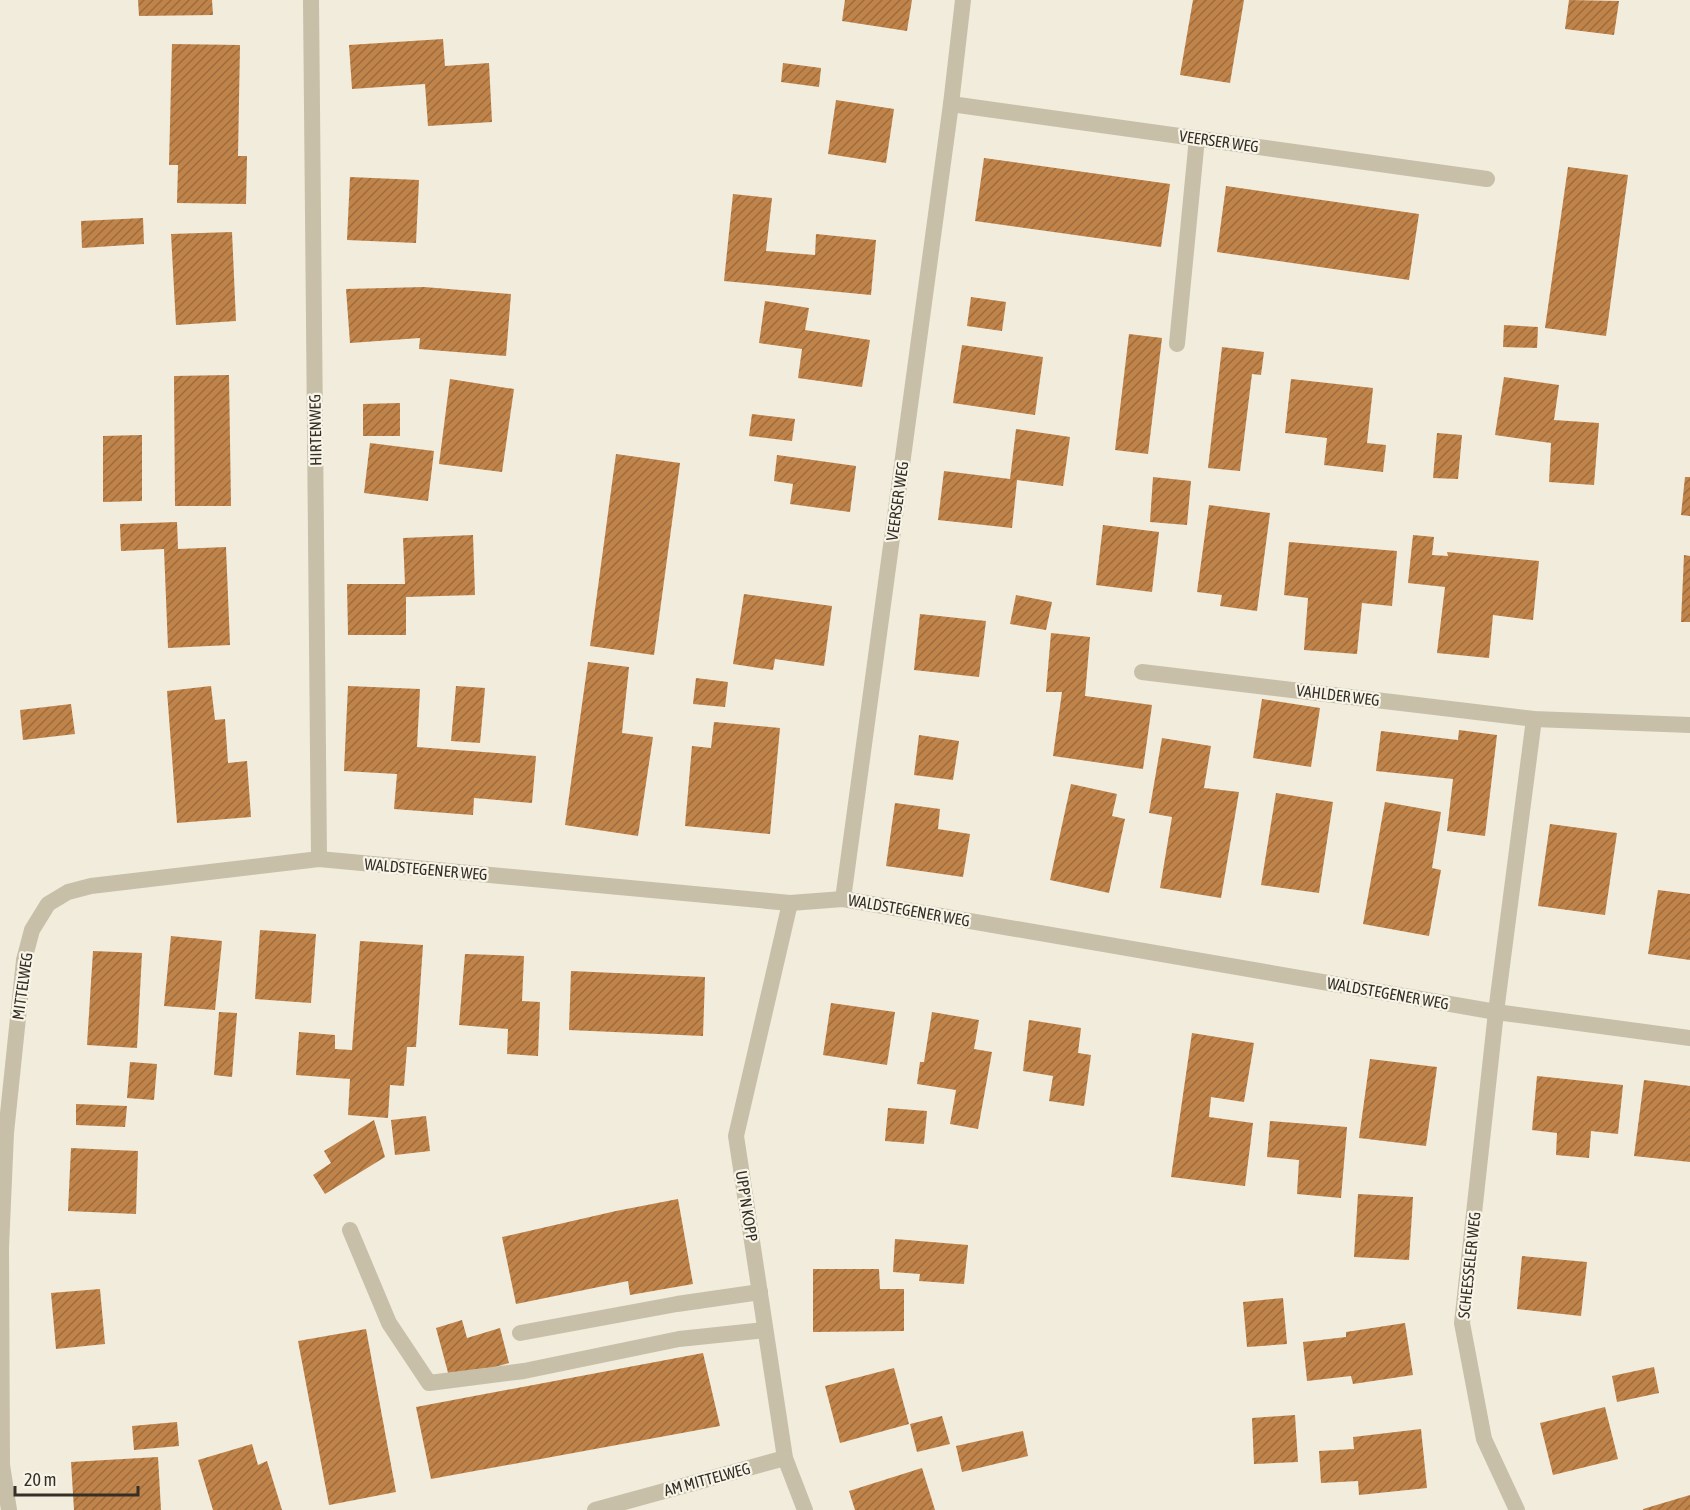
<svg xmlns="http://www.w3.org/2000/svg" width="1690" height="1510" viewBox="0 0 1690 1510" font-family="'Asap Condensed',sans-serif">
<defs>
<pattern id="building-hatch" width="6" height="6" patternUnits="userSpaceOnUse" patternTransform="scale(1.5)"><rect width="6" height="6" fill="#c0844b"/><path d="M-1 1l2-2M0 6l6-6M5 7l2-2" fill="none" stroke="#9d6c3e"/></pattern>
</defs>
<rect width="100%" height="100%" fill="#f1ecdc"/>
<g fill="url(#building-hatch)">
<path d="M 138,0 L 212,0 L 213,15 L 139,16 Z"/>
<path d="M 845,0 L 912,0 L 907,31 L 842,21 Z"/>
<path d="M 1193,0 L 1244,0 L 1230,83 L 1180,75 Z"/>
<path d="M 1569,0 L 1619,1 L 1614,35 L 1565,29 Z"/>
<path d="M 443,39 L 445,66 L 489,63 L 492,122 L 428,126 L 425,84 L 352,89 L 349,45 Z"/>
<path d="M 172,44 L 240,45 L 238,156 L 247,156 L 246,204 L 177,203 L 178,165 L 169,165 Z"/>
<path d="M 783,63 L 821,68 L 819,87 L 781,82 Z"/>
<path d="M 836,100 L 894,109 L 886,163 L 828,154 Z"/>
<path d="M 984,158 L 1170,184 L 1161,247 L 975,221 Z"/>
<path d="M 1568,167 L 1628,175 L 1606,336 L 1545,328 Z"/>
<path d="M 350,177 L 419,180 L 416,243 L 347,240 Z"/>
<path d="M 1226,186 L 1419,214 L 1409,280 L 1217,252 Z"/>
<path d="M 733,194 L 772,198 L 766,251 L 815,255 L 816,234 L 876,240 L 871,295 L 724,281 Z"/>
<path d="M 143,218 L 144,244 L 82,248 L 81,221 Z"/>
<path d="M 232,232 L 236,321 L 176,325 L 171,234 Z"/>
<path d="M 424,287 L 511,294 L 506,356 L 419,349 L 420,338 L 350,343 L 346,289 Z"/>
<path d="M 971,297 L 1006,302 L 1002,331 L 967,326 Z"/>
<path d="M 765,301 L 809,308 L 805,330 L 870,340 L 862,387 L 798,378 L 802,349 L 759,343 Z"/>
<path d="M 1504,325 L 1538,327 L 1537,348 L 1503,347 Z"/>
<path d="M 1129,334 L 1162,338 L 1148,454 L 1115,450 Z"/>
<path d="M 962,345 L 1043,357 L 1035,415 L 953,403 Z"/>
<path d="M 1222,347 L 1264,352 L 1261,375 L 1252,374 L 1240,471 L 1208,468 Z"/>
<path d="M 229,375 L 231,506 L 175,506 L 174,376 Z"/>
<path d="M 1504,377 L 1559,385 L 1554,420 L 1599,423 L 1594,485 L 1549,482 L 1551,443 L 1495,435 Z"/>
<path d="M 450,379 L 514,389 L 502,472 L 439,464 Z"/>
<path d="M 1291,379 L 1373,388 L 1367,443 L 1386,445 L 1383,472 L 1324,465 L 1327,438 L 1285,433 Z"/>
<path d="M 400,403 L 400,436 L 363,436 L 363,404 Z"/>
<path d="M 752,414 L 795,419 L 792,441 L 749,436 Z"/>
<path d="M 1016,429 L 1070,437 L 1063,486 L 1017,480 L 1012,528 L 938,520 L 944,471 L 1010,479 Z"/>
<path d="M 1437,433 L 1462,435 L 1458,479 L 1433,478 Z"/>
<path d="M 142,435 L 142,501 L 103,502 L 103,436 Z"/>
<path d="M 370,443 L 434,451 L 428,501 L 364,493 Z"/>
<path d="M 616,454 L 680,463 L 654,655 L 590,646 Z"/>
<path d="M 777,455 L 856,466 L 850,512 L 790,504 L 793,484 L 774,481 Z"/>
<path d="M 1153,477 L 1191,481 L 1187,525 L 1150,522 Z"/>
<path d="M 1685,477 L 1690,477 L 1690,516 L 1681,515 Z"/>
<path d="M 1209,505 L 1270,513 L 1257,611 L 1220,606 L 1222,595 L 1197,592 Z"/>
<path d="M 177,522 L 178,549 L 226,547 L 230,645 L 168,648 L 164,549 L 121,551 L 120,524 Z"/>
<path d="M 1103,525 L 1159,532 L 1152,592 L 1096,585 Z"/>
<path d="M 473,535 L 475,595 L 406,597 L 406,635 L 348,635 L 347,584 L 405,584 L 403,538 Z"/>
<path d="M 1413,535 L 1434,537 L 1432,555 L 1448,556 L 1447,552 L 1539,561 L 1533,620 L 1493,615 L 1489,658 L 1437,653 L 1445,587 L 1408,583 Z"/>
<path d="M 1289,542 L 1397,551 L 1392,606 L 1362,603 L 1357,654 L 1304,650 L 1308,598 L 1284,595 Z"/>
<path d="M 1684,555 L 1690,556 L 1690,622 L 1681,622 Z"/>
<path d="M 744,594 L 832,606 L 824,666 L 775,659 L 773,670 L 733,664 Z"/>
<path d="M 1016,595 L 1052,602 L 1046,630 L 1010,624 Z"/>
<path d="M 920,614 L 986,621 L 979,677 L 914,670 Z"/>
<path d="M 1051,633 L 1090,637 L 1085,696 L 1152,705 L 1143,769 L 1053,756 L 1062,692 L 1046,692 Z"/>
<path d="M 588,662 L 629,667 L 622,733 L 653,737 L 638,836 L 565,825 Z"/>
<path d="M 696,678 L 728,682 L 725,707 L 693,704 Z"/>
<path d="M 211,686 L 215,720 L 225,719 L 228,763 L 247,761 L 251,817 L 177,823 L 167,691 Z"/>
<path d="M 348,686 L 420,689 L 417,747 L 536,756 L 532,803 L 474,798 L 473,815 L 394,809 L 397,774 L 344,771 Z"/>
<path d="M 456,686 L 485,688 L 480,743 L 451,741 Z"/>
<path d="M 1262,699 L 1320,708 L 1311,767 L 1253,758 Z"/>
<path d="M 71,704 L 75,734 L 23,740 L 20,710 Z"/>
<path d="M 714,722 L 780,728 L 770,834 L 685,826 L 692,746 L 711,748 Z"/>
<path d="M 1459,730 L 1497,735 L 1485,836 L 1447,831 L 1453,779 L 1376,771 L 1381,731 L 1458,740 Z"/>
<path d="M 919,735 L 959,741 L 953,780 L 914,775 Z"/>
<path d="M 1162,738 L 1211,746 L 1204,788 L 1239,792 L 1221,898 L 1160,888 L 1172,817 L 1149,813 Z"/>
<path d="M 1071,784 L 1117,794 L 1112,816 L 1125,819 L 1109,893 L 1050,880 Z"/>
<path d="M 1276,793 L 1333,802 L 1319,893 L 1261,885 Z"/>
<path d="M 1385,802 L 1441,812 L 1432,868 L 1441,870 L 1429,936 L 1363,924 Z"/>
<path d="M 895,803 L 940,809 L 938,829 L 970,834 L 963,877 L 886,866 Z"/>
<path d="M 1550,824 L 1617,833 L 1605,915 L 1538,906 Z"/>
<path d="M 1658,890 L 1690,894 L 1690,960 L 1648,954 Z"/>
<path d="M 260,930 L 316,934 L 311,1003 L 255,999 Z"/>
<path d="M 171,936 L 222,941 L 215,1010 L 164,1006 Z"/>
<path d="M 360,941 L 423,945 L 416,1047 L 407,1047 L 404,1086 L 390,1085 L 388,1118 L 348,1115 L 350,1079 L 296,1075 L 299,1032 L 335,1035 L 335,1049 L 352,1050 Z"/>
<path d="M 93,951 L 142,953 L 137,1048 L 87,1045 Z"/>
<path d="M 465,954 L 524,956 L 522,1001 L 540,1002 L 538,1056 L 507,1054 L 508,1029 L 459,1025 Z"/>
<path d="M 571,971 L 705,977 L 703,1036 L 569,1030 Z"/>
<path d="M 831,1003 L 895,1012 L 887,1065 L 823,1055 Z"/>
<path d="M 219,1012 L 237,1013 L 232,1077 L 214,1075 Z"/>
<path d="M 932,1012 L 979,1020 L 974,1049 L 992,1052 L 978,1129 L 950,1124 L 956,1090 L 917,1084 L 920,1062 L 924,1062 Z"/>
<path d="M 1029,1020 L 1081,1028 L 1078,1053 L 1091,1055 L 1084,1106 L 1049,1101 L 1053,1076 L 1023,1071 Z"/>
<path d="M 1192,1033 L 1254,1043 L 1244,1102 L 1211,1097 L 1209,1117 L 1253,1123 L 1245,1186 L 1171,1177 Z"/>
<path d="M 1370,1059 L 1437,1067 L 1426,1146 L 1359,1138 Z"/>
<path d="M 130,1062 L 157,1064 L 154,1100 L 127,1098 Z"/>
<path d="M 1537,1076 L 1623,1085 L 1618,1134 L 1591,1131 L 1589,1158 L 1556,1155 L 1557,1133 L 1532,1130 Z"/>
<path d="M 1644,1080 L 1690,1086 L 1690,1162 L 1634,1156 Z"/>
<path d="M 76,1104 L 127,1106 L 125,1127 L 76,1125 Z"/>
<path d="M 888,1108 L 927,1111 L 924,1144 L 885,1141 Z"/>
<path d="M 426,1116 L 430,1151 L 395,1155 L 391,1120 Z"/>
<path d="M 374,1120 L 385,1157 L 325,1194 L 313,1175 L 331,1163 L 324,1151 Z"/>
<path d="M 1270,1121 L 1347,1127 L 1341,1198 L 1297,1194 L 1299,1160 L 1267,1157 Z"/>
<path d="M 71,1148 L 138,1151 L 136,1214 L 68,1211 Z"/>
<path d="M 1358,1194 L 1413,1197 L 1409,1260 L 1354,1257 Z"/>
<path d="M 678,1199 L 693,1284 L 630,1295 L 628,1281 L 516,1304 L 502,1237 L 616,1211 Z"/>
<path d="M 895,1239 L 968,1245 L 964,1284 L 919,1281 L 920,1274 L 893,1272 Z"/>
<path d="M 1522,1256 L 1587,1262 L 1581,1316 L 1517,1309 Z"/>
<path d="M 813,1269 L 879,1269 L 880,1289 L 904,1289 L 904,1331 L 813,1332 Z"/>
<path d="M 100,1289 L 105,1344 L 56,1349 L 51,1293 Z"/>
<path d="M 1283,1298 L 1287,1344 L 1247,1347 L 1243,1302 Z"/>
<path d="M 462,1320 L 467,1338 L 500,1328 L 509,1363 L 450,1380 L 436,1328 Z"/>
<path d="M 1405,1323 L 1413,1375 L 1353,1384 L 1351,1376 L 1307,1381 L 1303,1342 L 1346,1337 L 1346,1332 Z"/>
<path d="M 366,1329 L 396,1492 L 329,1505 L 298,1341 Z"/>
<path d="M 703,1353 L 720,1426 L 431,1479 L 416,1407 Z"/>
<path d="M 1654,1367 L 1659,1393 L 1617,1402 L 1612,1376 Z"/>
<path d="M 894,1368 L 909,1424 L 840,1443 L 825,1386 Z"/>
<path d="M 1605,1407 L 1618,1459 L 1553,1475 L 1540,1423 Z"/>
<path d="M 1295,1415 L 1298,1462 L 1254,1464 L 1252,1418 Z"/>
<path d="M 942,1416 L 950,1444 L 917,1452 L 910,1424 Z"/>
<path d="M 177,1422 L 179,1446 L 134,1450 L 132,1426 Z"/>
<path d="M 1421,1429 L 1427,1488 L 1359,1495 L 1358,1481 L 1321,1483 L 1319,1451 L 1354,1449 L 1353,1437 Z"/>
<path d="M 1023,1431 L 1028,1456 L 962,1472 L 956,1446 Z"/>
<path d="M 252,1444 L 258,1465 L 267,1461 L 282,1510 L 213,1510 L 198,1460 Z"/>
<path d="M 158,1457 L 161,1510 L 74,1510 L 71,1462 Z"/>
<path d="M 922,1468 L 935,1510 L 855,1510 L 849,1491 Z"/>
<path d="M 1690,1495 L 1690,1510 L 1643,1510 L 1643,1509 Z"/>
</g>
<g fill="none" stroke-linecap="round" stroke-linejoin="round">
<g stroke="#c8bfa8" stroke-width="16">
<path d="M 1177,344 L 1197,138"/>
<path d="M 350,1230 L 389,1323 L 429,1383 L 524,1371 L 679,1339 L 765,1330"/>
<path d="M 520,1333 L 677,1304 L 760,1292"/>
</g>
<g stroke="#c8bfa8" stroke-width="16">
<path d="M 311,0 L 319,859"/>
<path d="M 951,104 L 1487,179"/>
<path d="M 1142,672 L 1534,719 L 1690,725"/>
<path d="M 843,899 L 951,104 L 963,0"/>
<path d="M 790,903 L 736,1136 L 785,1458 L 805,1510"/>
<path d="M 9,1510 L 2,1465 L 1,1248 L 6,1133 L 24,960 L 32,930 L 48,904 L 68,892 L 91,886 L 319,859 L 790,903 L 843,899 L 1496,1012 L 1690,1038"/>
<path d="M 595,1510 L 785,1458"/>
<path d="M 1517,1510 L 1484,1439 L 1462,1323 L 1496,1012 L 1534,719"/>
</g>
</g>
<g text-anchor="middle" stroke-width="4.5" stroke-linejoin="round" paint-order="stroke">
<g font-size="16" fill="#352f28" stroke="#f8f5e8">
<text transform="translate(1219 141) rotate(8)" y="6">VEERSER WEG</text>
<text transform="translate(315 430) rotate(-91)" y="6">HIRTENWEG</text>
<text transform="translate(897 501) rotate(-82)" y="6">VEERSER WEG</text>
<text transform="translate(1338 695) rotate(7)" y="6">VAHLDER WEG</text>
<text transform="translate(426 869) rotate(5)" y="6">WALDSTEGENER WEG</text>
<text transform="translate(909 910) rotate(10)" y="6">WALDSTEGENER WEG</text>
<text transform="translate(22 986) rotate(-82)" y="6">MITTELWEG</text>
<text transform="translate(1388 993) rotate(10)" y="6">WALDSTEGENER WEG</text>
<text transform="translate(747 1206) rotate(81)" y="6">UPP'N KOPP</text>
<text transform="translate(1469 1265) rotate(-84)" y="6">SCHEESSELER WEG</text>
<text transform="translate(707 1479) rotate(-15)" y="6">AM MITTELWEG</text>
</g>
</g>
<path d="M15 1486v9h123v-9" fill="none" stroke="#352f28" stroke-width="3"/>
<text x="24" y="1486" font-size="18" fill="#352f28" stroke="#f8f5e8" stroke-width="4.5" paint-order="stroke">20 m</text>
</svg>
